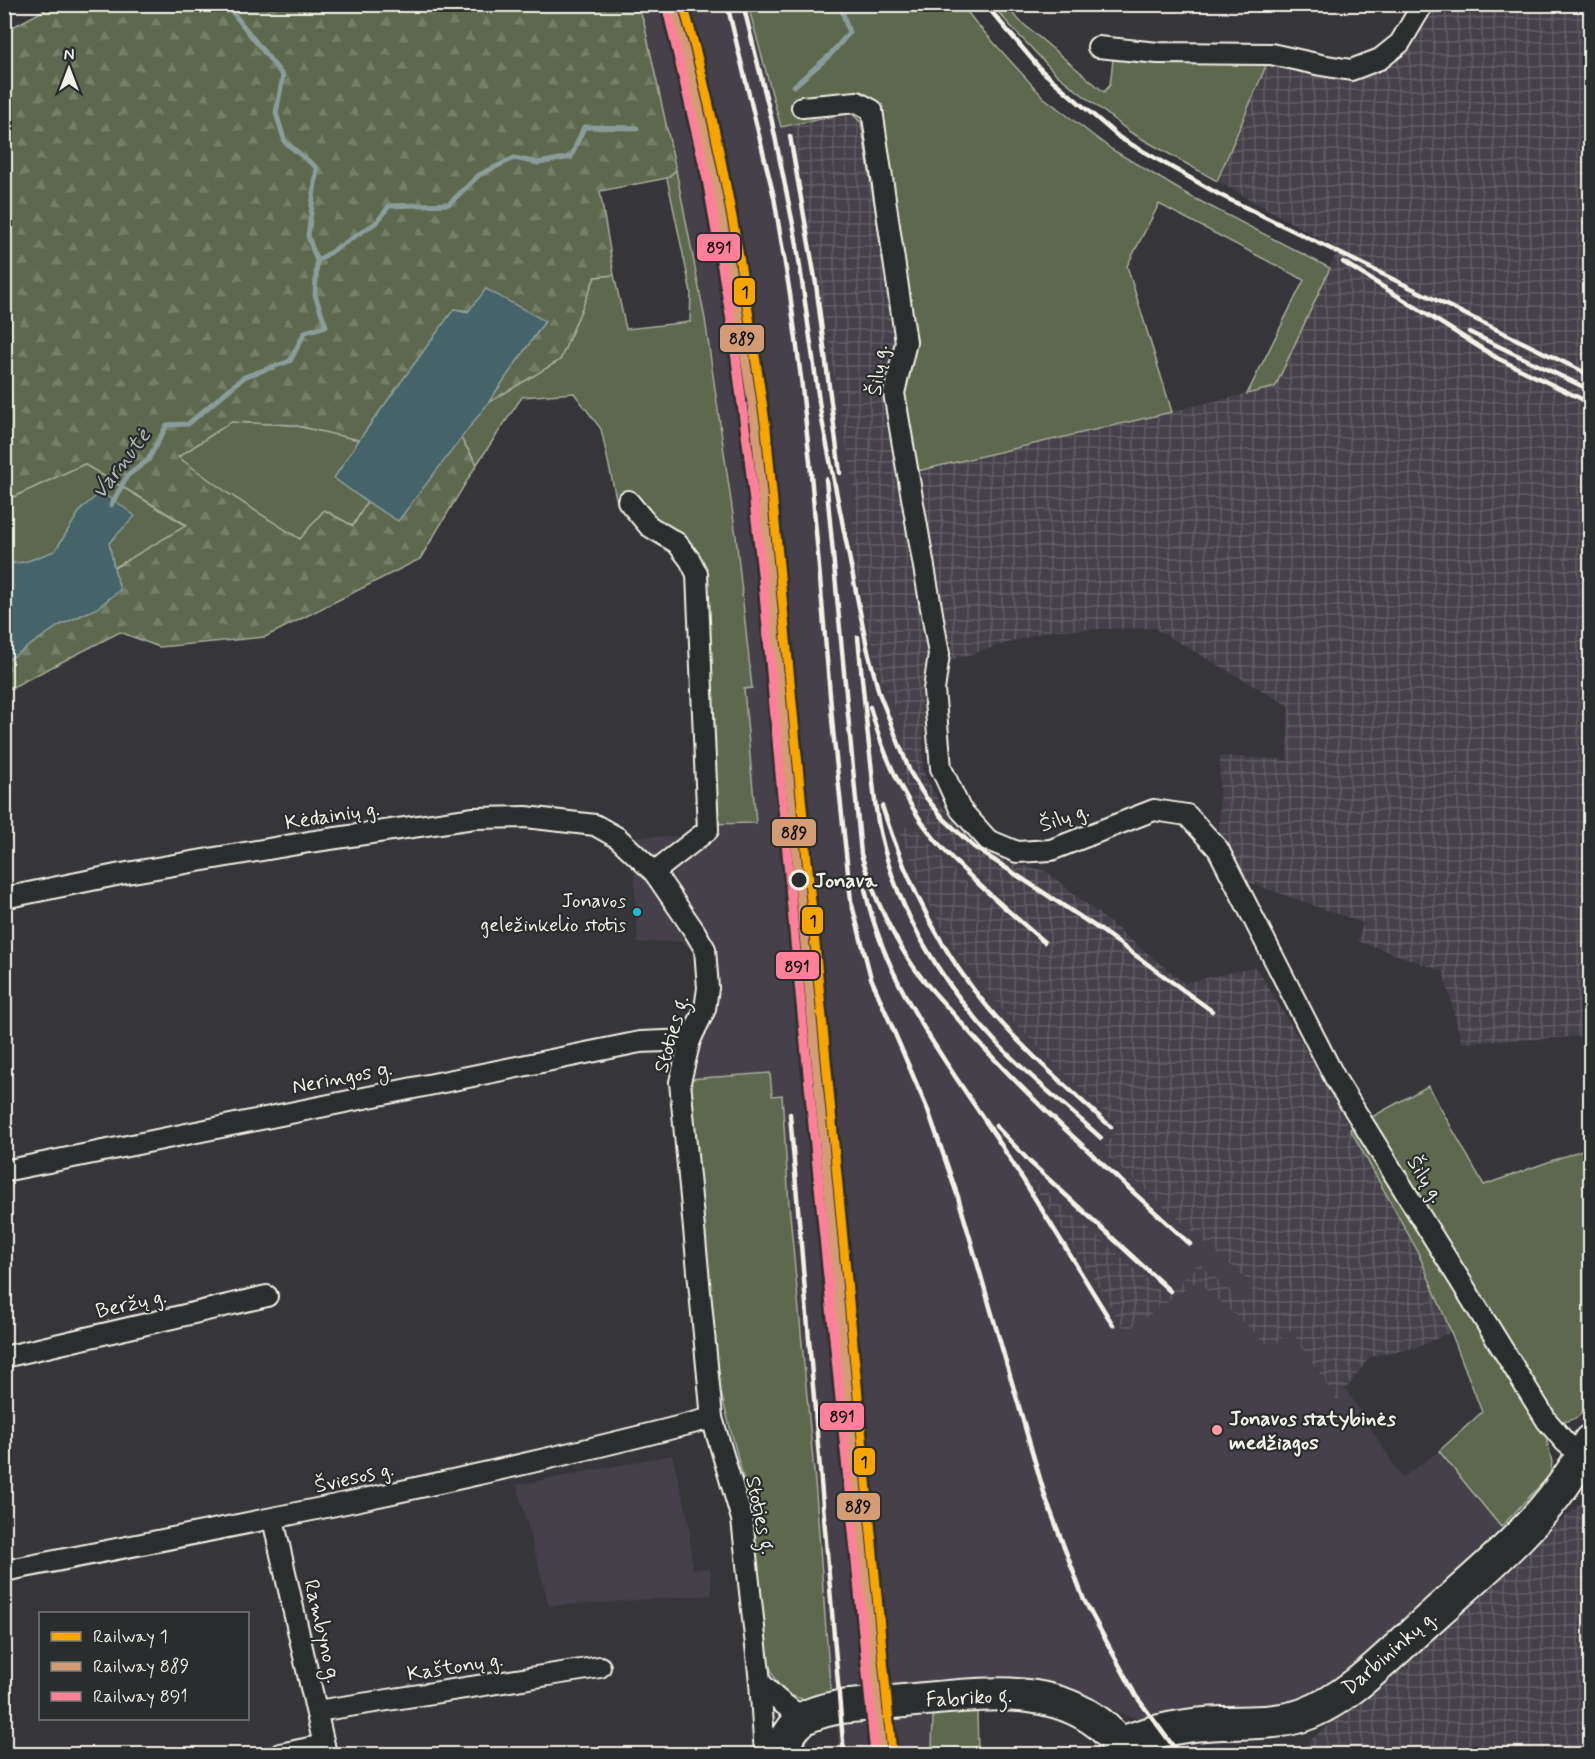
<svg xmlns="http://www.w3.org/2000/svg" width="1595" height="1759" viewBox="0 0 1595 1759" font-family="Mynerve,sans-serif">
<defs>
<pattern id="industrial-grid" width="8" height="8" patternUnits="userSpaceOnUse" patternTransform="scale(1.5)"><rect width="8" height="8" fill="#454148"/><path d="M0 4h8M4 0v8" fill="none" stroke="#605d62"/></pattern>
<pattern id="forest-firs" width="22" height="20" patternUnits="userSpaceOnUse" patternTransform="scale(1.5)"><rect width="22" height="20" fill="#5d684f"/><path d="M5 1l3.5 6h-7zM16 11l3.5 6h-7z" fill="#757e68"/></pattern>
</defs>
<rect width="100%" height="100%" fill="#36363a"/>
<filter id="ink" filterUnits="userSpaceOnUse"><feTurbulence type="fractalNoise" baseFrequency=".0167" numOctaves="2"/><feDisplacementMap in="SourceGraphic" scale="12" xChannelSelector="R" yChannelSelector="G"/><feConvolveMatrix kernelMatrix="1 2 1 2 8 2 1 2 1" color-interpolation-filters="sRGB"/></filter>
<g filter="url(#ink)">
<g fill="#454148">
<path d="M 638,5 L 748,5 L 780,127 L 792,125 L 857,509 L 852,522 L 877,670 L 905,729 L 901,766 L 902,778 L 911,797 L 922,815 L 949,847 L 997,894 L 990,902 L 952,869 L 914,824 L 899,830 L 927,902 L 954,949 L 1009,1018 L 1119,1127 L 1101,1151 L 1254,1286 L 1242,1301 L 1199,1263 L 1167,1298 L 1030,1178 L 1126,1331 L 1197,1280 L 1271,1346 L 1291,1331 L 1337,1401 L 1346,1389 L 1402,1478 L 1439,1451 L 1501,1527 L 1418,1612 L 1323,1691 L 1299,1701 L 1248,1709 L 1164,1719 L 1131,1717 L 1107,1708 L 1079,1693 L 1050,1683 L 1017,1680 L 831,1699 L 816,1493 L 789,1204 L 782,1096 L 772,1096 L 770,1073 L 671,1080 L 667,1030 L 680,1027 L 692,1014 L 699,993 L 699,971 L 692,950 L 682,941 L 638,943 L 632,837 L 692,836 L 704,824 L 756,822 L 744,688 L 752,687 L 736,536 L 705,319 L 676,170 L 644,23 Z"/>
<path d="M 672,1455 L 689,1521 L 692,1569 L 710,1568 L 712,1595 L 549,1606 L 517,1485 Z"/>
<path d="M 933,1714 L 932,1754 L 839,1754 L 836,1720 Z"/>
</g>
<g fill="url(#industrial-grid)">
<path d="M 1423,5 L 1590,5 L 1590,1040 L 1590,1036 L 1462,1043 L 1443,971 L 1358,941 L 1363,923 L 1248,882 L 1219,839 L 1220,756 L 1287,760 L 1289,706 L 1154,628 L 1051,630 L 958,658 L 925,671 L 923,771 L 941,805 L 973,838 L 1004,861 L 1046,871 L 1184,983 L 1256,967 L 1311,1058 L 1417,1250 L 1451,1332 L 1418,1347 L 1370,1357 L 1337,1401 L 1291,1331 L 1271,1347 L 1197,1281 L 1126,1331 L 1028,1176 L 1167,1297 L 1199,1263 L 1242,1301 L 1254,1286 L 1101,1151 L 1119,1127 L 1009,1018 L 954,949 L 927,902 L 899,830 L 914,824 L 952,869 L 990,902 L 997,894 L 949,847 L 922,815 L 911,797 L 902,778 L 901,766 L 905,729 L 877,670 L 853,553 L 852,522 L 857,509 L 792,125 L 851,113 L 861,122 L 896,339 L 884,386 L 900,475 L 1275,387 L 1338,249 L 1217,181 L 1271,54 L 1321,65 L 1379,59 Z"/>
<path d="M 1590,1495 L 1590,1754 L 1295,1754 Z"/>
</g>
<g fill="#5d684f" stroke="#a8ac9c" stroke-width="1.5">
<path d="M 748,5 L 962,5 L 976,23 L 1043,97 L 1111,149 L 1190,196 L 1330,268 L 1275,387 L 1247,394 L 1304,280 L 1159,204 L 1127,266 L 1172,412 L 900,475 L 884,386 L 896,339 L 861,122 L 851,113 L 781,127 Z"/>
<path d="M 992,5 L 1004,5 L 1021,22 L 1104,92 L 1110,85 L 1115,43 L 1271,54 L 1217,181 L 1130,132 L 1056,74 L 1015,31 Z"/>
<path d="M 676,170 L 705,319 L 736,536 L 752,688 L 744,689 L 756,823 L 704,824 L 692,582 L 677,549 L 635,523 L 616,498 L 601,429 L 574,393 L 522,397 L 477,464 L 460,437 L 488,403 L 560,360 L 595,277 L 614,275 L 626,329 L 690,322 L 691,292 L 667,178 Z"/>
<path d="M 231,422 L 293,425 L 359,440 L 334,478 L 367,502 L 353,526 L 324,510 L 300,540 L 229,494 L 177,458 Z"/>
<path d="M 84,464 L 187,526 L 114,568 L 109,543 L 82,508 L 55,551 L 25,562 L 5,564 L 4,501 Z"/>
<path d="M 770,1073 L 772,1096 L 782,1095 L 789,1204 L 816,1493 L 831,1699 C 789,1703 775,1694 766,1652 L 753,1516 L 720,1389 L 689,1079 Z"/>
<path d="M 1428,1086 L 1484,1185 L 1590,1147 L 1590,1400 C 1583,1415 1578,1419 1562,1422 L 1547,1441 L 1552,1462 L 1550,1475 L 1501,1527 L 1439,1451 L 1482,1412 L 1451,1332 L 1417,1250 L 1350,1129 Z"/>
<path d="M 977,1709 L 978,1754 L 932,1754 L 933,1714 Z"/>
</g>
<path fill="url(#forest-firs)" stroke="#a8ac9c" stroke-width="1.5" d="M 56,4 L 638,5 L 644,23 L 676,170 L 667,178 L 600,191 L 614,275 L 595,277 L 560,360 L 488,403 L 545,321 L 454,309 L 359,440 L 293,425 L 231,422 L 178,457 L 229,494 L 300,539 L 324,510 L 353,526 L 367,502 L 398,520 L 460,437 L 477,464 L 420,559 L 265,637 L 159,647 L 120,632 L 5,691 L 5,662 L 60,625 L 97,608 L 120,590 L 114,568 L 187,525 L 84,464 L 5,501 L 5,31 Z"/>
<g fill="#456367" stroke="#8b9c9b" stroke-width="1.5">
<path d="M 486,289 L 545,321 L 488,403 L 398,521 L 367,502 L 334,478 L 359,440 L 454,309 L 468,312 Z"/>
<path d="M 100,493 L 114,500 L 135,516 L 109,543 L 114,568 L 120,590 L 97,608 L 60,625 L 5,662 L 5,564 L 25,562 L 55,551 L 82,508 Z"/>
</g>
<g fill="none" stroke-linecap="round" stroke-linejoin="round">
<g stroke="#8b9c9b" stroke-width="5">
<path d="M 226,4 L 283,76 L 276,113 L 285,142 L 317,168 L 308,236 L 317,261"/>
<path d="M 794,86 L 829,56 L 849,33 L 840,4"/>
<path d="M 111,505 L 127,476 L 148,460 L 167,425 L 188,424 L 244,377 L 290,361 L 305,332 L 326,326 L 315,295 L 317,261 L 377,222 L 389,206 L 449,204 L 479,175 L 514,158 L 538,163 L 571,157 L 584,127 L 637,128"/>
</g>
<g stroke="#f4f1e8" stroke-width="24">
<g id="minor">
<path d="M 1098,47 L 1158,53 L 1271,54 L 1321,65 L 1351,70 L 1380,59 L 1400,43 L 1423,4"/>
<path d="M 802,107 L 857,102 L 872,110 L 906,342 L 894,393 L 939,654 L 934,690 L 941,768 L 960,809 L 988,840 L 1017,852 L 1051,850 L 1154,810 L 1187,815 L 1218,849 L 1336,1080 L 1547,1421 L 1565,1442 L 1582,1456"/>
<path d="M 628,501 L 649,526 L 677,543 L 690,560 L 697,574 L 708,830 L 654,872 L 695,932 L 705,949 L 708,988 L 705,1009 L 690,1040 L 680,1082 L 712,1418 L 742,1519 L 760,1682 C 774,1697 786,1708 804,1717"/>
<path d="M 4,898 L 121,874 L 309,842 L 474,818 L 526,817 L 595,825 L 618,838 L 654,872"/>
<path d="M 4,1171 L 640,1042 L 690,1040"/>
<path d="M 4,1357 L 267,1296"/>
<path d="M 273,1519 L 326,1754"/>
<path d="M 4,1571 C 241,1525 478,1479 712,1418"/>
<path d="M 760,1682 L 765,1754"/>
<path d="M 317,1711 L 600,1667"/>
<path d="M 280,1754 L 324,1745"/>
</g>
</g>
<g stroke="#f4f1e8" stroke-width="36">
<path id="primary" d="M 778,1754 C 797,1719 800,1715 840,1707 C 872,1704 904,1701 936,1698 C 992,1693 1053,1687 1100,1724 C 1107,1730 1113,1737 1120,1744 C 1153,1730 1186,1724 1222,1723 C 1249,1722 1276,1724 1303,1715 C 1349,1699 1390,1654 1426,1622 C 1477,1575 1534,1531 1572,1472 C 1578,1462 1586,1452 1590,1441"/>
</g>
<use href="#minor" stroke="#2a2d2e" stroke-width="20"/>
<use href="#primary" stroke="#2a2d2e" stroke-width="32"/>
<g stroke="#f4f1e8" stroke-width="4.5">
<path d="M 727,4 L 774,197 L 790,294 L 801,378 L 810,462 L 833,730 L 851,901 L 871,978 L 929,1113 L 958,1197 L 1045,1496 L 1084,1600 L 1136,1696 L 1179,1754"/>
<path d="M 743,4 L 771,117 L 796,239 L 821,415 L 867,647 L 879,693 L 910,772 L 924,795 L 944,819 L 974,847 L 1102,931 L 1212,1011"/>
<path d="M 985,4 L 1042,71 L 1120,138 L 1220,195 L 1590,375"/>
<path d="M 790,136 L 816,284 L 840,473"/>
<path d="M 1343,262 L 1497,358 L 1590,403"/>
<path d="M 1469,332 L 1590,390"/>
<path d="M 826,479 L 861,854 C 873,894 889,931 913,966 C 925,984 942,1001 957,1018 C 1028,1100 1111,1171 1190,1244"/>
<path d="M 858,637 C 862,679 866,721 871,763 C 874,789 875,815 882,840 C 899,914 943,984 994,1040 C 1027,1075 1066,1106 1101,1138"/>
<path d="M 870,707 C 884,758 909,813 946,852 C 976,884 1011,913 1044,942"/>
<path d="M 882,806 C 906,880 939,951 990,1010 C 1027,1053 1070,1090 1111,1127"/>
<path d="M 865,889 C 885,984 945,1060 998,1140 C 1037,1201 1075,1263 1113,1325"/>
<path d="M 790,1114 L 844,1754"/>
<path d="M 996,1126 L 1030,1162 L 1170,1291"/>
</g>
<g stroke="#2a2d2e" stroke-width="14">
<path id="rail-1" d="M 683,4 C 723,144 745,286 766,429 L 892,1754"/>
</g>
<g stroke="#2a2d2e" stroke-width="14">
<path id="rail-2" d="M 673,7 C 713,146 735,287 756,430 L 882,1754"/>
</g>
<g stroke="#2a2d2e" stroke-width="14">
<path id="rail-3" d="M 666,4 L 707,179 L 730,314 L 749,457 L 763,582 L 795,942 L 875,1754"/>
</g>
<use href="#rail-1" stroke="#f7a600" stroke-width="9"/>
<use href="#rail-2" stroke="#d39c74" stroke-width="9"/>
<use href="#rail-3" stroke="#ff8098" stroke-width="9"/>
</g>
</g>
<circle fill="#2a2d2e" stroke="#f4f1e8" stroke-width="3" cx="799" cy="880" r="9"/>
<circle fill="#20b9da" stroke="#2a2d2e" stroke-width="2" cx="637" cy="912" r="5"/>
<circle fill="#ff9aa2" stroke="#2a2d2e" stroke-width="2" cx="1217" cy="1430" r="6"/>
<g text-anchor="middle" stroke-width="4.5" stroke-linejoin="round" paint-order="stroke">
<g font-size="20" fill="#f4f1e8" stroke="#2a2d2e" text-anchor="end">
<text x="626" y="907">Jonavos<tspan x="626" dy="24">geležinkelio stotis</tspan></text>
</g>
<g font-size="21" fill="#f4f1e8" stroke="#2a2d2e">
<text transform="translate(877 370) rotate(-83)" y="7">Šilų g.</text>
<text transform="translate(332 815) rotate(-9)" y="7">Kėdainių g.</text>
<text transform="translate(1064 817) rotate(-19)" y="7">Šilų g.</text>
<text transform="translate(671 1034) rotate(-74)" y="7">Stoties g.</text>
<text transform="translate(342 1077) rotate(-11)" y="7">Neringos g.</text>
<text transform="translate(1426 1179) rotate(58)" y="7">Šilų g.</text>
<text transform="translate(131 1303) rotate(-13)" y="7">Beržų g.</text>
<text transform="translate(354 1477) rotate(-13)" y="7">Šviesos g.</text>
<text transform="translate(761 1515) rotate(78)" y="7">Stoties g.</text>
<text transform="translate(323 1631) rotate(77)" y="7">Rambyno g.</text>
<text transform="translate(1389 1652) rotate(-41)" y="7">Darbininkų g.</text>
<text transform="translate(455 1666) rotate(-9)" y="7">Kaštonų g.</text>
<text transform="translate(969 1697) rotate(-3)" y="7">Fabriko g.</text>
</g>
<g font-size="21" font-weight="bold" fill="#f4f1e8" stroke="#2a2d2e" text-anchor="start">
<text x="814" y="887">Jonava</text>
</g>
<g font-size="21" font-weight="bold" fill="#f4f1e8" stroke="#2a2d2e" text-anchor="start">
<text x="1229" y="1425">Jonavos statybinės<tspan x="1229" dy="24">medžiagos</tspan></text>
</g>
<g font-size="22" font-style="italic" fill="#aeb8b4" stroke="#2a2d2e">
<text transform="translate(120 463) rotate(-53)" y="8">Varnutė</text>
</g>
</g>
<g stroke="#2a2d2e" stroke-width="2">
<rect x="696" y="233" width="45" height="29" rx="6" fill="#ff8098"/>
<rect x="733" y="277" width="23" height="29" rx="6" fill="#f7a600"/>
<rect x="719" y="324" width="46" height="29" rx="6" fill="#d39c74"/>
<rect x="771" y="818" width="46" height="29" rx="6" fill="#d39c74"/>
<rect x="801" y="906" width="23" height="29" rx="6" fill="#f7a600"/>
<rect x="775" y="951" width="45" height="29" rx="6" fill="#ff8098"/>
<rect x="819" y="1402" width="46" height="29" rx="6" fill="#ff8098"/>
<rect x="853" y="1447" width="23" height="29" rx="6" fill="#f7a600"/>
<rect x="836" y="1492" width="45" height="29" rx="6" fill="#d39c74"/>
</g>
<g font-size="16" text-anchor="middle" font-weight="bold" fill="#111">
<text x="719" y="253">891</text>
<text x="745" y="297">1</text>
<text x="742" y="344">889</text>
<text x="794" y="838">889</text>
<text x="813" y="926">1</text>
<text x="797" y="972">891</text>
<text x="842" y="1422">891</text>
<text x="864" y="1467">1</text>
<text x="858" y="1512">889</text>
</g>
<rect width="1595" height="1759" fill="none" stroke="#2a2d2e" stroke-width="24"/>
<rect x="12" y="12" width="1571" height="1735" fill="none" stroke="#f4f1e8" stroke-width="2" filter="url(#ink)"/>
<rect x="39" y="1612" width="210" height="108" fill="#2a2d2e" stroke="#7b7b78" stroke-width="1.5"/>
<rect x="51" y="1632" width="30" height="9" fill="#f7a600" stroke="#7b7b78" stroke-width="1.5"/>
<text x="93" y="1642" font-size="18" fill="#f4f1e8">Railway 1</text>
<rect x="51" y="1662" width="30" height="9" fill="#d39c74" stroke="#7b7b78" stroke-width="1.5"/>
<text x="93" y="1672" font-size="18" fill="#f4f1e8">Railway 889</text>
<rect x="51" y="1692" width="30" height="9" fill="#ff8098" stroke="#7b7b78" stroke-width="1.5"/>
<text x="93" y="1702" font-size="18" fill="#f4f1e8">Railway 891</text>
<g transform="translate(69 69)" stroke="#2a2d2e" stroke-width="4.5" paint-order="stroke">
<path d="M0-4.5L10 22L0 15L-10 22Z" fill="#f4f1e8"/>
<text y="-9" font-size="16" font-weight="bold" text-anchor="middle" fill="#f4f1e8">N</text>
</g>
</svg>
